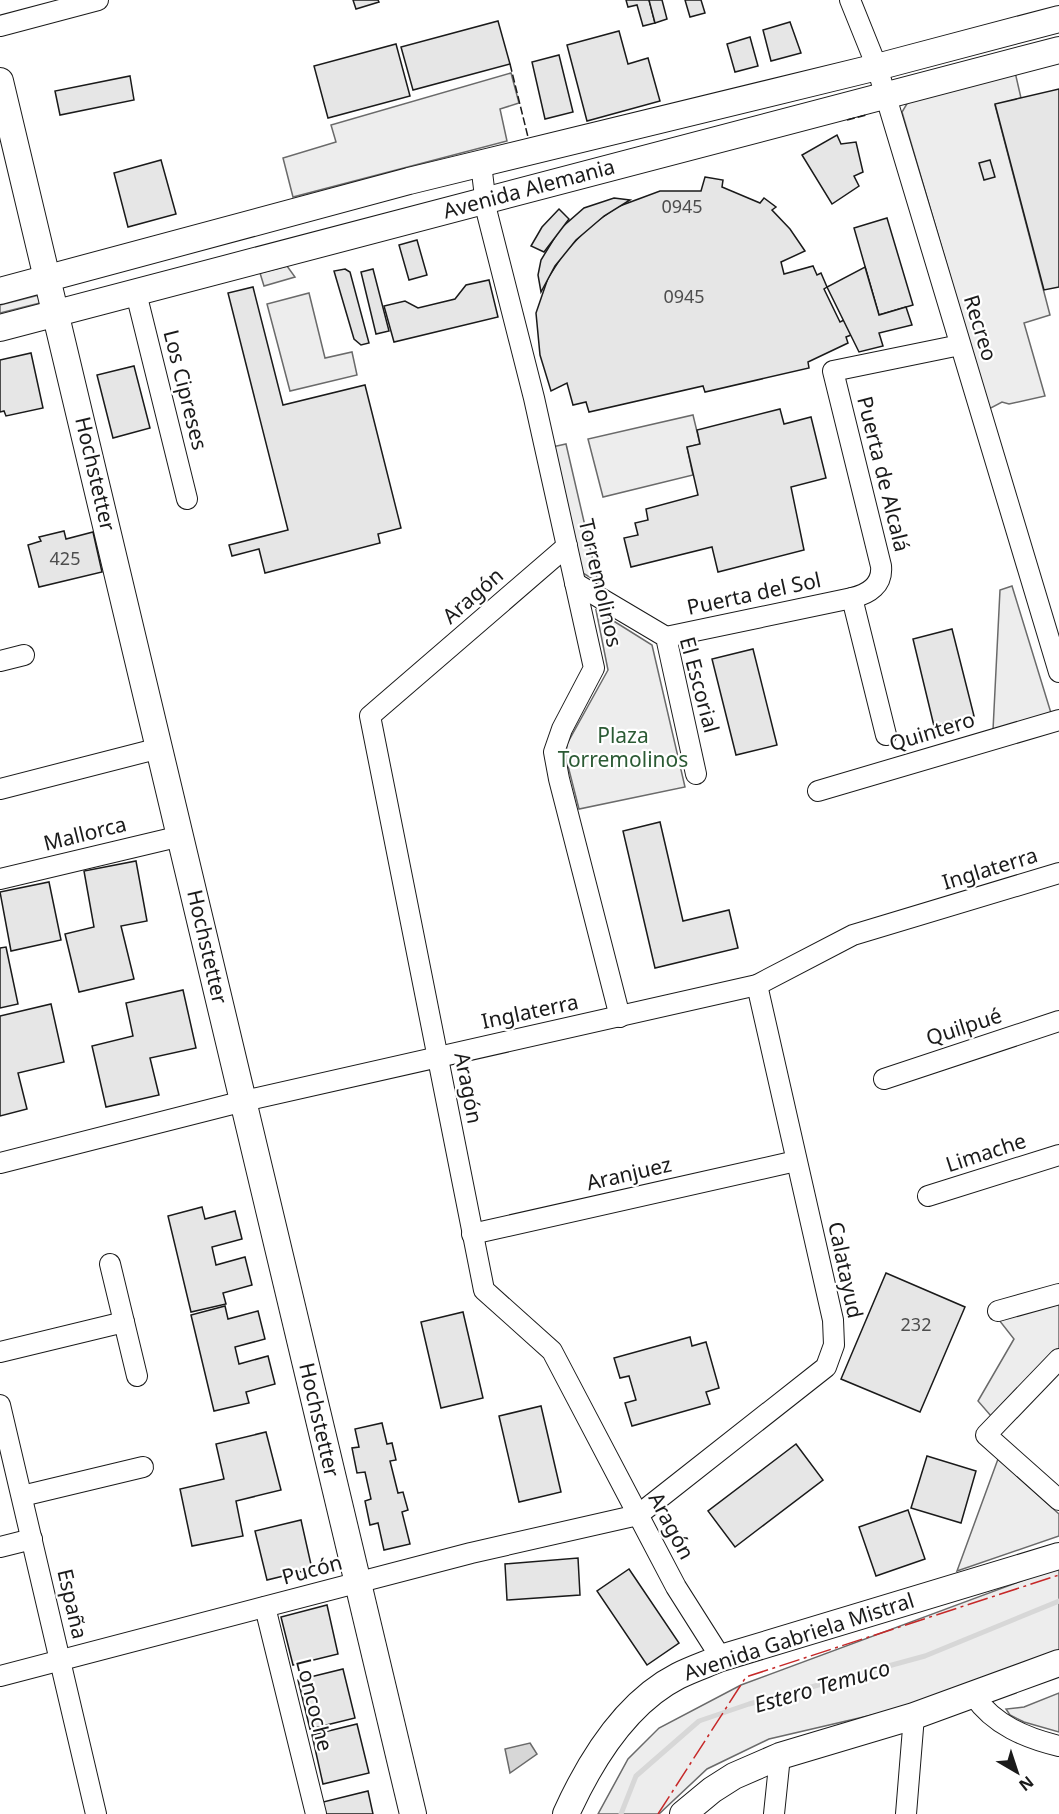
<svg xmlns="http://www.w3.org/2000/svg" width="1059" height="1814" viewBox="0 0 1059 1814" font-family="'Noto Sans',sans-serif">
<rect width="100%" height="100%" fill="#fff"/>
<g fill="#ededed" stroke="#6a6a6a" stroke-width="1.5">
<path d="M 1015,72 L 1021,98 L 995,105 L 1050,315 L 1024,323 L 1045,396 L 1009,404 L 1002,402 L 989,409 L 902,112 L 908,102 Z"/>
<path d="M 511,73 L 519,103 L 500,109 L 507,141 L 293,197 L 283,158 L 336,142 L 331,125 Z"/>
<path d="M 287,266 L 295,277 L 264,286 L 260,273 Z"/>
<path d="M 309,293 L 325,358 L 352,352 L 357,375 L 290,391 L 267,304 Z"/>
<path d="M 39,295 L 40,303 L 0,313 L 0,305 Z"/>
<path d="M 693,415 L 700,444 L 687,447 L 693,475 L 603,497 L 588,439 Z"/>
<path d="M 566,444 L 598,582 L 581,572 L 552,447 Z"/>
<path d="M 1012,586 L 1051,713 L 993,730 L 1000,590 Z"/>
<path d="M 596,610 L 652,645 L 685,787 L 579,809 L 566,758 L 567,744 L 608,670 Z"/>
<path d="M 1059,1304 L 1059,1349 L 991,1416 L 978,1401 L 1014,1339 L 999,1320 Z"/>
<path d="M 998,1459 L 1059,1514 L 1059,1536 L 957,1571 Z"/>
<path d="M 1059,1567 L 1059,1654 L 915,1705 L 769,1739 L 707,1769 L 659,1814 L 598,1814 L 628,1759 L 659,1728 L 741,1685 Z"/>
<path d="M 1059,1693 L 1059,1732 L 1024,1722 L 1010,1715 L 1006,1709 L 1024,1707 Z"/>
</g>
<path fill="#d7d7d7" stroke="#6a6a6a" stroke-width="1.5" d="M 530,1743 L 537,1754 L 510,1773 L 505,1749 Z"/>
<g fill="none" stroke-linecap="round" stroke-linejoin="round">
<path stroke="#d7d7d7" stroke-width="5" d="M 621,1814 L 636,1776 L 699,1721 L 749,1704 L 925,1656 L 1059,1601"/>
</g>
<g fill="#e6e6e6" stroke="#1a1a1a" stroke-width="1.5">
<path d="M 353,0 L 378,0 L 379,2 L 356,9 Z"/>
<path d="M 626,0 L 649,0 L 655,23 L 643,26 L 637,5 L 628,7 Z"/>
<path d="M 649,0 L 662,0 L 667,19 L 655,23 Z"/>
<path d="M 685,0 L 701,0 L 705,13 L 690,17 Z"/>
<path d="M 498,21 L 510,64 L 413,90 L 401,47 Z"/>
<path d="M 790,22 L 801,53 L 771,61 L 763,30 Z"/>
<path d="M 619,31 L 628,64 L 648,58 L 660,101 L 587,121 L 567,45 Z"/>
<path d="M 750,37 L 758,66 L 735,72 L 727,44 Z"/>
<path d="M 396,44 L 410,96 L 328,118 L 314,66 Z"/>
<path d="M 559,55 L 573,112 L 545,119 L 532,62 Z"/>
<path d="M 130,76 L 134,100 L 60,115 L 55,91 Z"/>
<path d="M 1059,89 L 1059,287 L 1044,290 L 995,104 Z"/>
<path d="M 837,135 L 841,144 L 856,142 L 863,172 L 854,176 L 859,186 L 832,204 L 802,155 Z"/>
<path d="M 161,160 L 176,214 L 128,227 L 114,173 Z"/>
<path d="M 990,160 L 995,177 L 984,180 L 979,163 Z"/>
<path d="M 705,177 L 723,180 L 722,187 L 760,203 L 764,198 L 776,207 L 772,210 L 790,229 L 805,251 L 781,262 L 784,274 L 813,266 L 817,275 L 821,273 L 827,287 L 824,289 L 840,322 L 844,320 L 851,335 L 846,337 L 848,343 L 808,362 L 809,368 L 705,392 L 703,386 L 589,412 L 586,402 L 573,405 L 567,383 L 551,391 L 540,355 L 536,313 L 548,278 L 564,253 L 589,227 L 617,207 L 660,191 L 701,191 Z"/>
<path d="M 614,198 L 630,200 L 604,216 L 576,240 L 555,266 L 541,292 L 538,275 L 541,260 L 560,229 L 584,208 Z"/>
<path d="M 559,209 L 569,219 L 544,252 L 531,246 L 542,227 Z"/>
<path d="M 887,218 L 913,305 L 879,315 L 854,228 Z"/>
<path d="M 417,240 L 427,275 L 409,280 L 399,245 Z"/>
<path d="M 865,267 L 879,315 L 906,307 L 912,325 L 879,333 L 883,346 L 859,352 L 827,287 Z"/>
<path d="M 345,269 L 350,272 L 369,343 L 361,345 L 354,339 L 334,271 Z"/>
<path d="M 373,269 L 389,331 L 376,334 L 361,272 Z"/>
<path d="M 489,280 L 498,317 L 394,342 L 384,306 L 405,301 L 418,308 L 455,299 L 466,285 Z"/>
<path d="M 253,287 L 283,405 L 365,385 L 401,528 L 378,534 L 380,543 L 265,573 L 259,549 L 232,556 L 229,545 L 288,530 L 228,293 Z"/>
<path d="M 31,353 L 43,408 L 6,416 L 4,411 L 0,412 L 0,360 Z"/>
<path d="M 134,366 L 150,428 L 113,438 L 97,375 Z"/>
<path d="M 780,409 L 784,424 L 811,417 L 826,478 L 791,487 L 804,550 L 718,572 L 712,547 L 631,567 L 624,538 L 638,535 L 635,523 L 648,520 L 646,509 L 698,495 L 687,447 L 700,444 L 697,430 Z"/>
<path d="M 64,531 L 66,539 L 93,532 L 102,572 L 39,587 L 28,545 L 41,541 L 39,537 Z"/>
<path d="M 952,629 L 974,716 L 934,726 L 913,639 Z"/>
<path d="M 753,649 L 777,745 L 736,755 L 712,659 Z"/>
<path d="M 660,822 L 683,921 L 729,910 L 738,948 L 655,968 L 623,831 Z"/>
<path d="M 136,861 L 147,921 L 121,926 L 134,979 L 79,992 L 65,934 L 94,927 L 84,871 Z"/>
<path d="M 49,882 L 61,940 L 11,951 L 0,892 Z"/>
<path d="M 6,947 L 18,1004 L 0,1008 L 0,948 Z"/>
<path d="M 183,990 L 196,1048 L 150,1058 L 159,1095 L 106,1107 L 92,1046 L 133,1036 L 126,1003 Z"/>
<path d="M 51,1004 L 64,1062 L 18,1073 L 27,1109 L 0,1116 L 0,1016 Z"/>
<path d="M 202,1207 L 205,1219 L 235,1211 L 242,1239 L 212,1247 L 216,1265 L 245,1257 L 252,1285 L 223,1293 L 226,1304 L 191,1312 L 168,1216 Z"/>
<path d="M 886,1273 L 965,1307 L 920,1412 L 841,1379 Z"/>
<path d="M 225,1306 L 228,1319 L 258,1311 L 265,1339 L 235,1347 L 239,1364 L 268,1356 L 275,1384 L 246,1392 L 249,1403 L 214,1411 L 191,1315 Z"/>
<path d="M 463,1312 L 483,1398 L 441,1408 L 421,1322 Z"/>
<path d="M 690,1337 L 692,1346 L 706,1342 L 719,1388 L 706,1392 L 710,1404 L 632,1426 L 625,1403 L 636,1400 L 629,1376 L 620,1378 L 614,1358 Z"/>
<path d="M 541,1406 L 561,1492 L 519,1502 L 499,1416 Z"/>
<path d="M 382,1423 L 387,1444 L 392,1443 L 396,1460 L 390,1461 L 398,1493 L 403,1492 L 408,1510 L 402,1512 L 410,1544 L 384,1550 L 378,1523 L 370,1525 L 365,1501 L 371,1499 L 365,1472 L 357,1473 L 352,1448 L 359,1447 L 355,1429 Z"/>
<path d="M 266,1432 L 281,1490 L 236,1501 L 243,1536 L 192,1546 L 180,1489 L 224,1479 L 216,1444 Z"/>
<path d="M 796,1444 L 823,1480 L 735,1547 L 708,1511 Z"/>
<path d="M 927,1456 L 976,1471 L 961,1523 L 911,1508 Z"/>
<path d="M 908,1510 L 925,1559 L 876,1576 L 859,1527 Z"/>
<path d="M 301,1520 L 312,1569 L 267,1580 L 255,1531 Z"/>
<path d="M 578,1558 L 580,1595 L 507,1600 L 505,1564 Z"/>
<path d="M 629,1569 L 679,1643 L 647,1665 L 597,1591 Z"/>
<path d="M 327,1605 L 338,1654 L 293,1665 L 281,1617 Z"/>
<path d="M 343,1669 L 355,1718 L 310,1729 L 298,1680 Z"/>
<path d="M 357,1724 L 369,1773 L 323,1784 L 312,1735 Z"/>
<path d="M 368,1791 L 373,1814 L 325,1814 L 323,1802 Z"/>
</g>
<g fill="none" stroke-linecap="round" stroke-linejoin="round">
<g stroke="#1a1a1a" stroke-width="22">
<g id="minor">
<path d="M 850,0 L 877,67 L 1059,672"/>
<path d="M 0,26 L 98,0"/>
<path d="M 481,164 L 487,213 L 534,398 L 594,668 L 562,729 L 554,752 L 559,779 L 620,1017"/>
<path d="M 136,293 L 187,499"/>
<path d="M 567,546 L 370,716 L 484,1290 L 552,1351 L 676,1587 L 721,1658"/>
<path d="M 575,583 L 666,637 L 696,774"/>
<path d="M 666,637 L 852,598"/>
<path d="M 0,661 L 24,655"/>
<path d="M 886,735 L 852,598 C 869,594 883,585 881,566 L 833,371 L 960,345"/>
<path d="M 0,789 L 160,748"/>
<path d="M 818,791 L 1059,720"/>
<path d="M 0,879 L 181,836"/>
<path d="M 884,1079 L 1059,1021"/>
<path d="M 0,1163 L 244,1101 L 757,985 L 853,935 L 1059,873"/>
<path d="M 928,1196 L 1059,1155"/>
<path d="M 472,1234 L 796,1161"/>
<path d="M 110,1264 L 137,1376"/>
<path d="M 998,1311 L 1059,1294"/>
<path d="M 0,1352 L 124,1322"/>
<path d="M 1059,1359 L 986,1435 L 1059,1500"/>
<path d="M 0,1405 L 96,1814"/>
<path d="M 22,1496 L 143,1467"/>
<path d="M 0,1547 L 32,1539"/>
<path d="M 265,1607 L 316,1814"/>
<path d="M 0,1676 L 471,1553 L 638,1515 L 826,1367 L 834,1345 L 833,1320 L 757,985"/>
<path d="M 974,1696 C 994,1725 1026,1738 1059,1746"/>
<path d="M 774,1814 L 780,1756"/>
<path d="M 906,1814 L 914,1716"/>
</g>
</g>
<g stroke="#1a1a1a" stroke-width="28">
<g id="major">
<path d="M 0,81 L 413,1814"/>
<path d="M 0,291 L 409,181 L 877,67 L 1059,19"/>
<path d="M 0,328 L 1059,50"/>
<path d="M 566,1814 C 590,1761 625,1703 678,1676 C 692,1669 707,1664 721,1658 L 1059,1556"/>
<path d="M 683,1814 L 712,1790 L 734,1776 L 780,1756 L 914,1716 L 1059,1663"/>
</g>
</g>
<use href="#minor" stroke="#fff" stroke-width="20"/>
<use href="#major" stroke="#fff" stroke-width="26"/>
<g stroke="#1a1a1a" stroke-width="1.5" stroke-dasharray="8 3" stroke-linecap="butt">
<path d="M 510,64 L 528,137"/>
<path d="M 847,120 L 866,115"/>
</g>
<path stroke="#c62828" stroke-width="1.5" stroke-dasharray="21 4.5 3 4.5" stroke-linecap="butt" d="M 658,1814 L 746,1677 L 1059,1575"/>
</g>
<g text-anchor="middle" stroke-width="4.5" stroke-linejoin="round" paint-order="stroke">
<g font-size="18" fill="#4d4d4d">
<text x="682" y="213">0945</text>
<text x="684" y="303">0945</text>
<text x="65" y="565">425</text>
<text x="916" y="1331">232</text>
</g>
<g font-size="21" fill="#1a1a1a" stroke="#fff">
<text transform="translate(529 189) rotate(-15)" y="7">Avenida Alemania</text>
<text transform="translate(980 328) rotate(73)" y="7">Recreo</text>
<text transform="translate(185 390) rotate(76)" y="7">Los Cipreses</text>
<text transform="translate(95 474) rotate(77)" y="7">Hochstetter</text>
<text transform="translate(883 474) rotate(76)" y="7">Puerta de Alcalá</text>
<text transform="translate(600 583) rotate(77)" y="7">Torremolinos</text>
<text transform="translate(754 594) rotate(-12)" y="7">Puerta del Sol</text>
<text transform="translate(473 596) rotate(-41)" y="7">Aragón</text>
<text transform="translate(699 685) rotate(75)" y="7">El Escorial</text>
<text transform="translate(932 732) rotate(-17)" y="7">Quintero</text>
<text transform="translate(85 834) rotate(-14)" y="7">Mallorca</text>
<text transform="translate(990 869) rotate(-17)" y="7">Inglaterra</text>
<text transform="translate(207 947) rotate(77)" y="7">Hochstetter</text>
<text transform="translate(530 1012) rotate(-12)" y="7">Inglaterra</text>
<text transform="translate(964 1027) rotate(-18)" y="7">Quilpué</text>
<text transform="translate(468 1088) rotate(79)" y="7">Aragón</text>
<text transform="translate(986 1153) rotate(-18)" y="7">Limache</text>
<text transform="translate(629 1174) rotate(-13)" y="7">Aranjuez</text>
<text transform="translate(845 1270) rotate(78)" y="7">Calatayud</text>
<text transform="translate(319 1420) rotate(77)" y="7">Hochstetter</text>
<text transform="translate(671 1526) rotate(62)" y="7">Aragón</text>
<text transform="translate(312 1570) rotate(-15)" y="7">Pucón</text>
<text transform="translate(72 1604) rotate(77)" y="7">España</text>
<text transform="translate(799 1637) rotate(-18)" y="7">Avenida Gabriela Mistral</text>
<text transform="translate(314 1705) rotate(76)" y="7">Loncoche</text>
</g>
<g font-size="21" fill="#2b5a34" stroke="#fff">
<text x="623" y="743">Plaza<tspan x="623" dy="24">Torremolinos</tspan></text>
</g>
<g font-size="22" font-style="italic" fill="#1a1a1a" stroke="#fff">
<text transform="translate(822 1686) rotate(-16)" y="8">Estero Temuco</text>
</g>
</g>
<g transform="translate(1017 1772) rotate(141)" stroke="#ffffff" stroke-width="4.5" paint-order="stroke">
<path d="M0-4.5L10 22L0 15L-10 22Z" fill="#1a1a1a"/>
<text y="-9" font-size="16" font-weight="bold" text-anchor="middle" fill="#1a1a1a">N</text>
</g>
</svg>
